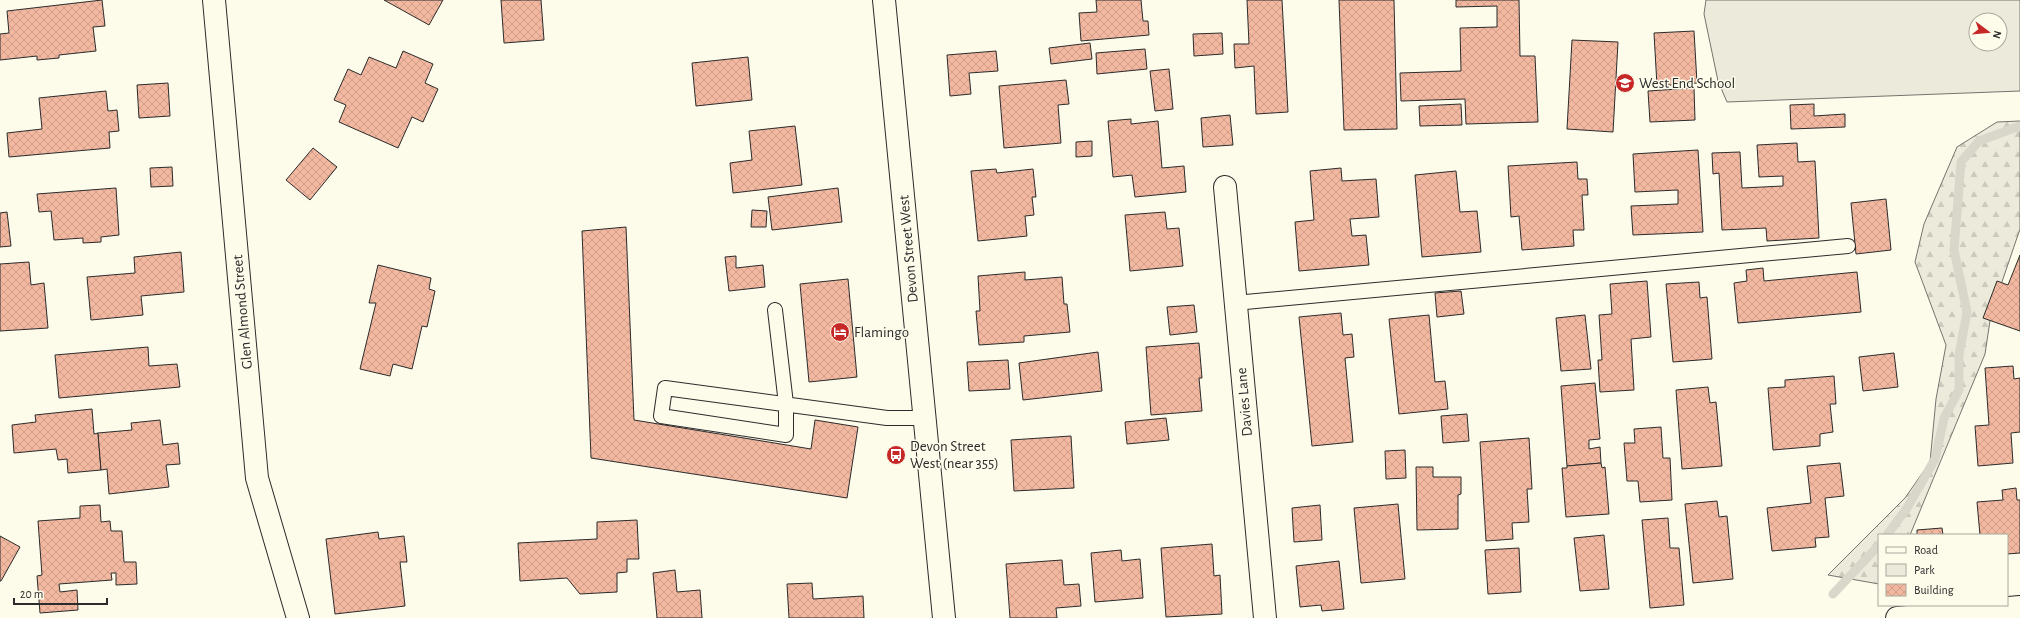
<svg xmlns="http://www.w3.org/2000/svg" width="2020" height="618" viewBox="0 0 2020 618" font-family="'Alegreya Sans',sans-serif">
<defs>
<pattern id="forest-firs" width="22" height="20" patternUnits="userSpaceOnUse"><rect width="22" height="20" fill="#ecebdb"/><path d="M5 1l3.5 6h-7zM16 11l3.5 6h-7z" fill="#cbcabc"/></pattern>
<pattern id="building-cross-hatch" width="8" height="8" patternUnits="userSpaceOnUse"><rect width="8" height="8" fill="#f2b8a0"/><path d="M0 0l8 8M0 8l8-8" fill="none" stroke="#d09e8a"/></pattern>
</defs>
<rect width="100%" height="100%" fill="#fdfbea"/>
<path fill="url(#forest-firs)" stroke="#74746e" d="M 2020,121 L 2020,229 L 1991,314 L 1985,354 L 1910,535 L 1879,535 L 1879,584 L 1828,575 L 1905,498 L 1930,462 L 1936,399 L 1946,345 L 1915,262 L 1924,224 L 1957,147 L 1997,122 Z"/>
<path fill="#ecebdb" stroke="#74746e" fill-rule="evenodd" d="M 1706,0 L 2020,0 L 2020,91 L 1727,102 L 1718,81 L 1704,14 ZM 1976,20 L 2000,20 L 2000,44 L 1976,44 Z"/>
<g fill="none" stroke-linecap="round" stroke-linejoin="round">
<g stroke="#d8d7c9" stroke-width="9">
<path d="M 1887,535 L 1907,508 L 1935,459 L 1944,418 L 1959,390 L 1959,355 L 1967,312 L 1954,250 L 1961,162 L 1979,141 L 2020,126"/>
<path d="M 1833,594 L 1879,545"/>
</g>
</g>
<g fill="url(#building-cross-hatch)" stroke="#2b2b2b">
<path d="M 102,0 L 105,26 L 93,27 L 96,51 L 59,55 L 59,58 L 37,60 L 37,56 L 0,60 L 0,34 L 9,33 L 7,11 Z"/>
<path d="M 384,0 L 443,0 L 429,25 Z"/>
<path d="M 501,0 L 541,0 L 544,40 L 504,43 Z"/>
<path d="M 1096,0 L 1141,0 L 1143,21 L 1148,21 L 1149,35 L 1081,41 L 1079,13 L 1097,12 Z"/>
<path d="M 1247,0 L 1282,0 L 1288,112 L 1256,114 L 1254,66 L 1235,68 L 1234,44 L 1249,44 Z"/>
<path d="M 1339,0 L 1394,0 L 1397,129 L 1344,130 Z"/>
<path d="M 1456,0 L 1519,0 L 1520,56 L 1535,56 L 1538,122 L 1466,124 L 1465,99 L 1401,101 L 1400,73 L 1461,71 L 1460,28 L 1497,27 L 1497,6 L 1456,7 Z"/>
<path d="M 1694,31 L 1697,83 L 1657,86 L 1654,33 Z"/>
<path d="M 1222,33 L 1223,54 L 1194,56 L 1193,34 Z"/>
<path d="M 1572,40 L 1618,42 L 1613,132 L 1567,129 Z"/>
<path d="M 1090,43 L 1092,59 L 1051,64 L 1049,48 Z"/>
<path d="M 1145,49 L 1147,69 L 1097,74 L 1096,53 Z"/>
<path d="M 403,51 L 433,64 L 425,83 L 438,89 L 423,122 L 412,117 L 398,148 L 339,122 L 346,105 L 334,100 L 348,69 L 361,75 L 369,57 L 396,68 Z"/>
<path d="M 996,51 L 998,71 L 969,73 L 971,94 L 950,96 L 947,55 Z"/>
<path d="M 748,57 L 752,100 L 696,106 L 692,63 Z"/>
<path d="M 1169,69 L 1173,109 L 1155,111 L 1150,71 Z"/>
<path d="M 1066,80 L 1069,104 L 1058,105 L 1061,143 L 1004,148 L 999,86 Z"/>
<path d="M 168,83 L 170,116 L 139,118 L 137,85 Z"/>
<path d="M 1694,88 L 1695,120 L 1650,122 L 1648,91 Z"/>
<path d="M 106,91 L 108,111 L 117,110 L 119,131 L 109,132 L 110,148 L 9,157 L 7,133 L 42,129 L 39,98 Z"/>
<path d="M 1461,104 L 1462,125 L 1420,126 L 1419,106 Z"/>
<path d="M 1814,104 L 1814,116 L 1845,114 L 1845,127 L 1791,129 L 1790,105 Z"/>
<path d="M 1230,115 L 1233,145 L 1203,147 L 1201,118 Z"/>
<path d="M 1131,119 L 1131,124 L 1158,121 L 1162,168 L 1184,166 L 1186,192 L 1135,197 L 1132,175 L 1113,177 L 1108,121 Z"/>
<path d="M 795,126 L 802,185 L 733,193 L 730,163 L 752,160 L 749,131 Z"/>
<path d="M 1092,141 L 1092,156 L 1076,157 L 1076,142 Z"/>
<path d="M 1797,143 L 1798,162 L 1815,161 L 1819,238 L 1767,241 L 1766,228 L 1722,230 L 1719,173 L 1713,174 L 1712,153 L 1740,152 L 1742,188 L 1783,186 L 1783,176 L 1759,177 L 1757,145 Z"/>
<path d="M 313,148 L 337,167 L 310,200 L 286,180 Z"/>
<path d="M 1698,150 L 1703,232 L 1633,235 L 1631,206 L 1678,204 L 1678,190 L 1635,192 L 1633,154 Z"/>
<path d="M 1577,162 L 1578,179 L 1587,179 L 1588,195 L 1582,195 L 1584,230 L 1573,230 L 1574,246 L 1522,250 L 1519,216 L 1511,217 L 1508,166 Z"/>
<path d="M 172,167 L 173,186 L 151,187 L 150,168 Z"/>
<path d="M 1341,168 L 1342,181 L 1376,179 L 1379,217 L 1350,219 L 1352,236 L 1366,235 L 1369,265 L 1299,271 L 1295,222 L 1314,220 L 1310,171 Z"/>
<path d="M 996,169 L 997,173 L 1033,169 L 1036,197 L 1032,197 L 1034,215 L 1025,216 L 1027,236 L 978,241 L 971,171 Z"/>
<path d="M 1456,171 L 1460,212 L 1477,211 L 1481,252 L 1422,257 L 1415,175 Z"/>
<path d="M 116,188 L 119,235 L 101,237 L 101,242 L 83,243 L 83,238 L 54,240 L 51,211 L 39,212 L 37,194 Z"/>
<path d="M 838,188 L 842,222 L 772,230 L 768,197 Z"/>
<path d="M 1886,199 L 1891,250 L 1856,254 L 1851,203 Z"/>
<path d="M 752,210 L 767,211 L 766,227 L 751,227 Z"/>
<path d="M 7,212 L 11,246 L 0,247 L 0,213 Z"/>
<path d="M 1165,212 L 1167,229 L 1179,228 L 1183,266 L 1130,271 L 1125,215 Z"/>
<path d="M 626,227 L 634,420 L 811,449 L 815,420 L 858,427 L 847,498 L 591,458 L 582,231 Z"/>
<path d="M 181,252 L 184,292 L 141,296 L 143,315 L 91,320 L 87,277 L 135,273 L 134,257 Z"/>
<path d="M 2020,255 L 2020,331 L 1983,318 L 1997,281 L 2008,285 Z"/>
<path d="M 736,256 L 736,268 L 763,265 L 765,287 L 729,291 L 725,257 Z"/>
<path d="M 29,262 L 31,285 L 44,283 L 48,328 L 0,331 L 0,264 Z"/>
<path d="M 378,265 L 431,278 L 429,289 L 435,291 L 427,327 L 422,326 L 412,369 L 393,364 L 390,376 L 360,369 L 376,303 L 369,303 Z"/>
<path d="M 1763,268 L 1764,281 L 1857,272 L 1861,312 L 1738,323 L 1734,283 L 1747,281 L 1746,270 Z"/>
<path d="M 1025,272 L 1025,280 L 1062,277 L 1064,304 L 1067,304 L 1070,332 L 1024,336 L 1024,342 L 979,345 L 976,311 L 980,311 L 978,276 Z"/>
<path d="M 848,279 L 857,377 L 809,382 L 800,284 Z"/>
<path d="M 1647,281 L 1651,337 L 1631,339 L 1634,390 L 1600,392 L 1598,360 L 1602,360 L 1599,315 L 1612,314 L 1610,284 Z"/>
<path d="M 1699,282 L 1700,298 L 1707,297 L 1712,359 L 1673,362 L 1666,284 Z"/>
<path d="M 1461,291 L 1464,314 L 1437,317 L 1435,293 Z"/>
<path d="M 1194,305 L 1197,332 L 1170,335 L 1167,307 Z"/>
<path d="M 1341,313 L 1343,335 L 1352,334 L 1354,357 L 1345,358 L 1353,442 L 1312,446 L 1299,317 Z"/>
<path d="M 1429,315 L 1435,382 L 1445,381 L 1448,409 L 1399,414 L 1389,319 Z"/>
<path d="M 1585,315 L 1591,369 L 1561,371 L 1556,318 Z"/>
<path d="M 1199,343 L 1202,378 L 1199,378 L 1202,411 L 1151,415 L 1146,347 Z"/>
<path d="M 148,347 L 149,366 L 177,364 L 180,387 L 59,398 L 55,355 Z"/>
<path d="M 1098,352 L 1102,391 L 1023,400 L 1019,363 Z"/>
<path d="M 1894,353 L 1898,387 L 1863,391 L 1859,357 Z"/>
<path d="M 1008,360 L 1010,389 L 969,391 L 967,362 Z"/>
<path d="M 2013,366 L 2014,379 L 2020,378 L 2020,432 L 2011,433 L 2013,463 L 1978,466 L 1975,426 L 1989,425 L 1985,368 Z"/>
<path d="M 1834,376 L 1836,404 L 1830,404 L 1833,432 L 1820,434 L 1820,446 L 1773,450 L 1768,388 L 1785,387 L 1785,380 Z"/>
<path d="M 1595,383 L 1600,439 L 1589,440 L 1589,449 L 1600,447 L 1601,463 L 1567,466 L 1561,386 Z"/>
<path d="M 1708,387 L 1710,403 L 1716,402 L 1722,466 L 1682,469 L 1676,390 Z"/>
<path d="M 92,409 L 94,434 L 98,433 L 101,470 L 68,473 L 67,459 L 58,460 L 56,449 L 14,453 L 12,425 L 36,422 L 35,415 Z"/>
<path d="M 1467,414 L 1469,441 L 1443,443 L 1441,416 Z"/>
<path d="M 1166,418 L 1169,440 L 1127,444 L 1125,422 Z"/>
<path d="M 160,420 L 163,445 L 178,443 L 180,464 L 166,465 L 169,487 L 109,494 L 107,469 L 101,470 L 98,433 L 132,430 L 131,423 Z"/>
<path d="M 1661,427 L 1663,458 L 1670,458 L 1672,500 L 1640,502 L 1638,481 L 1627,481 L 1624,443 L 1635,443 L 1634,429 Z"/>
<path d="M 1071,436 L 1074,488 L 1014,491 L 1011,440 Z"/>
<path d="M 1529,438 L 1532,489 L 1527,489 L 1529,522 L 1512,523 L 1513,539 L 1486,541 L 1480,442 Z"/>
<path d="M 1405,450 L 1406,478 L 1386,479 L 1385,451 Z"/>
<path d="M 1601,463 L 1602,468 L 1605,467 L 1609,514 L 1566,517 L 1562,468 L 1567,468 L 1567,466 Z"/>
<path d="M 1840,463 L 1844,496 L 1825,498 L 1829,537 L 1815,538 L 1816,547 L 1772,551 L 1767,508 L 1811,503 L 1807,466 Z"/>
<path d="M 1416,467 L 1433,467 L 1433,477 L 1461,477 L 1461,494 L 1458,495 L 1458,529 L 1417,530 Z"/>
<path d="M 2016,488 L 2017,500 L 2020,500 L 2020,553 L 2007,554 L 2007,535 L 1980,535 L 1977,502 L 2003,500 L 2002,490 Z"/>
<path d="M 1717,501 L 1719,517 L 1727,516 L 1733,579 L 1693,583 L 1685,504 Z"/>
<path d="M 1398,504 L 1405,579 L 1361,583 L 1354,508 Z"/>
<path d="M 100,505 L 101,522 L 110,521 L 111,531 L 122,531 L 124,562 L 136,562 L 137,584 L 116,585 L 116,573 L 111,573 L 112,580 L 59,584 L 60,592 L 77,590 L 78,610 L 40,613 L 37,576 L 42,575 L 38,521 L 80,518 L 80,506 Z"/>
<path d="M 1320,505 L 1322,540 L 1294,542 L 1292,508 Z"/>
<path d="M 1668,518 L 1670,548 L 1679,548 L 1684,605 L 1650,608 L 1642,520 Z"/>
<path d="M 637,520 L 639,559 L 627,559 L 627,572 L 617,573 L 617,592 L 580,594 L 567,578 L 520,581 L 518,543 L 597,539 L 597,522 Z"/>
<path d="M 1942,528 L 1943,535 L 1917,535 L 1917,530 Z"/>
<path d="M 378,532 L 379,539 L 404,536 L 407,562 L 400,562 L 405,606 L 335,614 L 326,539 Z"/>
<path d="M 1604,535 L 1609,589 L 1580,591 L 1574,538 Z"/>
<path d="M 0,536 L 20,547 L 1,581 L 0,581 Z"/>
<path d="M 1212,544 L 1214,576 L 1220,575 L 1222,614 L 1166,617 L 1161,548 Z"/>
<path d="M 1519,548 L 1521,592 L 1488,594 L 1485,550 Z"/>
<path d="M 1121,550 L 1122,561 L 1140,559 L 1143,598 L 1095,602 L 1091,553 Z"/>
<path d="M 1062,560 L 1064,585 L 1079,584 L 1081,606 L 1056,608 L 1057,618 L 1010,618 L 1006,564 Z"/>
<path d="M 1339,561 L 1344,609 L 1322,611 L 1321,605 L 1300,607 L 1296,566 Z"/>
<path d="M 675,570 L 677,592 L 700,590 L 702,618 L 657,618 L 653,573 Z"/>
<path d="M 812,583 L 813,599 L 863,596 L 864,618 L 789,618 L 787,584 Z"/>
</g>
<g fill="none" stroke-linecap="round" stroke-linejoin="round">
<g stroke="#2b2b2b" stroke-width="16">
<g id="lane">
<path d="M 1235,303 L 1848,246"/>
<path d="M 775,310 L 786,404 L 786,435 L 661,416 L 665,388 L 887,418 L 924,418"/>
</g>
</g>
<g stroke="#2b2b2b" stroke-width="24">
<g id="street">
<path d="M 214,0 L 257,478 L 298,618"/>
<path d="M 1225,187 L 1265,618"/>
<path d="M 1897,618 L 2020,607"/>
</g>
</g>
<g stroke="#2b2b2b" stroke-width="24">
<path id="primary" d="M 884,0 L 944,618"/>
</g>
<use href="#lane" stroke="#fdfbea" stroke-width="14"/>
<use href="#street" stroke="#fdfbea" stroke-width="22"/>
<use href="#primary" stroke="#fdfbea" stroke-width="22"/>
</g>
<defs>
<g id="school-disc" transform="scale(1)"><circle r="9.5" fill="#c62828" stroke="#fdfbea"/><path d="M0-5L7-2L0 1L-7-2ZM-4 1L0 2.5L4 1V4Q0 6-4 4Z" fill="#fff"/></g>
<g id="hotel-disc" transform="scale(1)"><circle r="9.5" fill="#c62828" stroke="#fdfbea"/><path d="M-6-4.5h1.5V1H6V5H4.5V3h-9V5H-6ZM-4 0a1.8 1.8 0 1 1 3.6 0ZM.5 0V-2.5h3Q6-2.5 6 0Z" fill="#fff"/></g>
<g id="bus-disc" transform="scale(1)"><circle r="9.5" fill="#c62828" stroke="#fdfbea"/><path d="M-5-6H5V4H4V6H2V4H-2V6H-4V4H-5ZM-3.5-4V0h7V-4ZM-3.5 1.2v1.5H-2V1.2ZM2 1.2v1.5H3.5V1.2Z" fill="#fff"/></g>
</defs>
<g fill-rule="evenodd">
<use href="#school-disc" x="1625" y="83"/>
<use href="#hotel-disc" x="840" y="332"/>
<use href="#bus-disc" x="896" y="455"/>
</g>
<g text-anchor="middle" stroke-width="3" stroke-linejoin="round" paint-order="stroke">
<g font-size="15" fill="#2b2b2b" stroke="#fdfbea" text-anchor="start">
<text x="1639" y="88">West End School</text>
<text x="854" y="337">Flamingo</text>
<text x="910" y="451">Devon Street<tspan x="910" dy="17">West (near 355)</tspan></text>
</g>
<g font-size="15" fill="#2b2b2b" stroke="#fdfbea">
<text transform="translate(908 249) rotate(-95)" y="5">Devon Street West</text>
<text transform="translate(242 312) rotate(-95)" y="5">Glen Almond Street</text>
<text transform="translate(1244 402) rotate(-95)" y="5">Davies Lane</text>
</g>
</g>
<rect x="1878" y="534" width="130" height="72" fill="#fdfbea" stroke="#a9a89e"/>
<rect x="1886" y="547" width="20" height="6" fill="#fdfbea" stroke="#a9a89e"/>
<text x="1914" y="554" font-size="12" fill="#2b2b2b">Road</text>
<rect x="1886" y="564" width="20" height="12" fill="#ecebdb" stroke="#a9a89e"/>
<text x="1914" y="574" font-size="12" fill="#2b2b2b">Park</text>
<rect x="1886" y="584" width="20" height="12" fill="url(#building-cross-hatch)" stroke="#a9a89e"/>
<text x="1914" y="594" font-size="12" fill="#2b2b2b">Building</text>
<g transform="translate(1988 32) rotate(106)"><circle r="19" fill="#fdfbea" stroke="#a9a89e"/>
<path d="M0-3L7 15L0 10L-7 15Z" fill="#c62828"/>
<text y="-6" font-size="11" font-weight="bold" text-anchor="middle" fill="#2b2b2b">N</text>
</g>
<path d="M14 598v6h93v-6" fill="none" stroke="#2b2b2b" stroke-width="2"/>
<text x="20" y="598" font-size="12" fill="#2b2b2b" stroke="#fdfbea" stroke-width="3" paint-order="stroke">20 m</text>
</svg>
